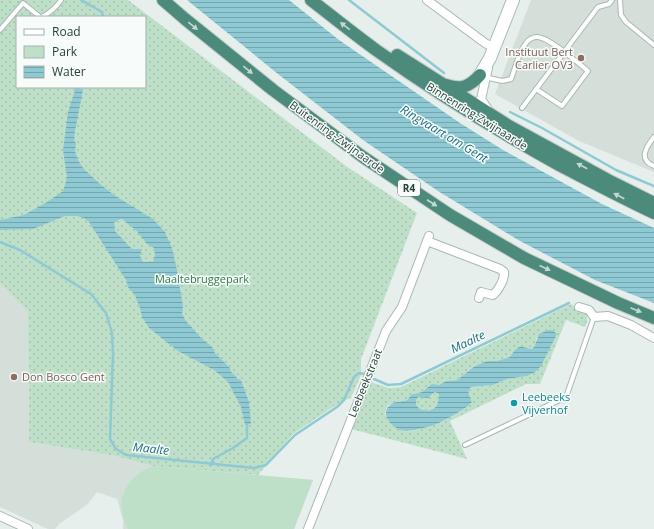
<svg xmlns="http://www.w3.org/2000/svg" width="654" height="529" viewBox="0 0 654 529" font-family="'Open Sans',sans-serif">
<defs>
<pattern id="green-dots" width="8" height="8" patternUnits="userSpaceOnUse"><rect width="8" height="8" fill="#bfe0c8"/><path d="M2 2h.1M6 6h.1" fill="none" stroke="#a4c1ad" stroke-width="1.8" stroke-linecap="round"/></pattern>
<pattern id="water-rules" width="6" height="5" patternUnits="userSpaceOnUse"><rect width="6" height="5" fill="#8ec9d4"/><path d="M0 2.5h6" fill="none" stroke="#74a5ad"/></pattern>
</defs>
<rect width="100%" height="100%" fill="#e6efeb"/>
<g fill="#d4dfda">
<path d="M 531,0 L 654,0 L 654,172 L 579,141 L 495,94 Z"/>
<path d="M 0,283 L 28,311 L 29,442 L 111,455 L 153,466 L 313,480 L 294,529 L 123,529 L 123,520 L 117,499 L 97,492 L 88,504 L 59,524 L 55,529 L 48,529 L 0,507 Z"/>
</g>
<g fill="url(#green-dots)" fill-rule="evenodd">
<path d="M 0,0 L 128,0 L 346,166 L 417,213 L 361,359 L 361,375 L 351,398 L 342,401 L 293,434 L 258,475 L 153,466 L 111,455 L 29,442 L 28,311 L 0,283 ZM 17,17 L 145,17 L 145,87 L 17,87 Z"/>
<path d="M 571,304 C 581,312 592,311 585,327 L 566,320 L 540,384 L 526,384 L 450,421 L 467,459 L 351,429 L 371,382 L 389,388 L 401,387 ZM 544,332 L 557,334 L 544,359 L 527,376 L 507,379 L 493,385 L 471,387 C 466,392 469,397 472,402 C 461,415 421,433 405,431 C 394,429 378,415 389,405 C 394,401 401,402 407,400 L 412,394 C 424,392 423,392 432,385 L 439,385 L 446,381 L 457,380 L 475,366 L 487,361 L 497,361 L 510,357 L 513,352 L 528,348 L 532,349 L 534,347 L 537,337 Z"/>
<path d="M 436,392 L 439,394 L 439,396 C 438,399 438,403 437,405 C 431,416 409,409 418,397 L 431,396 Z"/>
</g>
<path fill="#bfe0c8" d="M 152,466 L 153,466 L 313,480 L 294,529 L 128,529 C 113,502 125,478 152,466 Z"/>
<g fill="url(#water-rules)" fill-rule="evenodd">
<path d="M 187,0 L 289,0 L 339,40 L 460,123 L 503,150 L 602,204 L 654,228 L 654,303 L 595,280 L 520,241 L 438,191 L 363,140 L 278,74 Z"/>
<path d="M 76,87 L 83,90 L 75,131 L 74,139 L 76,144 L 75,151 L 78,160 L 83,168 L 100,184 L 114,195 L 153,219 L 165,232 L 172,248 L 176,265 L 183,306 L 182,314 L 186,321 L 201,338 L 212,347 L 215,353 L 230,368 L 231,372 L 236,376 L 237,379 L 241,380 L 249,402 L 251,424 L 245,425 L 241,407 L 228,382 L 214,370 L 178,351 L 149,328 L 142,317 L 140,308 L 137,301 L 135,295 L 128,287 L 126,280 L 89,222 L 84,218 L 77,216 L 65,216 L 33,229 L 0,230 L 0,220 L 24,215 L 47,202 L 63,191 L 67,178 L 63,150 L 68,112 ZM 122,219 L 138,232 L 139,235 L 142,237 L 146,243 L 154,248 L 155,255 L 153,262 L 143,262 L 140,256 L 142,249 L 132,249 L 115,231 L 114,223 L 118,220 Z"/>
<path d="M 548,330 L 552,330 L 557,334 L 541,366 L 535,372 L 527,376 L 507,379 L 493,385 L 471,387 C 466,392 470,397 472,402 L 468,406 C 450,419 430,429 407,431 C 395,432 378,415 390,405 C 394,401 401,402 407,400 L 412,394 C 426,392 421,392 432,384 L 439,385 L 446,381 L 457,380 L 475,366 L 487,361 L 497,361 L 510,357 C 518,345 518,346 532,349 L 534,347 L 539,334 ZM 435,392 L 439,394 L 439,396 C 438,399 438,403 437,405 C 431,416 409,409 418,397 L 428,398 Z"/>
</g>
<g fill="none" stroke-linecap="round" stroke-linejoin="round">
<g stroke="#8ec9d4" stroke-width="2.5">
<path d="M 81,0 L 102,12 L 103,17"/>
<path d="M 349,0 L 444,73"/>
<path d="M 510,112 L 542,128 L 616,170 L 654,186"/>
<path d="M 0,242 L 20,250 L 91,294 L 106,313 L 112,333 L 113,354 L 110,439 L 116,449 L 126,455 L 254,468 L 266,465 L 295,435 L 337,407 L 344,400 L 354,377 L 359,373 L 364,374"/>
<path d="M 374,379 L 388,385 L 401,384 L 569,303"/>
<path d="M 211,465 L 213,459 L 233,448 L 247,438 L 247,425"/>
</g>
<g stroke="#a8b8b2" stroke-width="6">
<g id="service">
<path d="M 620,0 L 621,15 L 626,22 L 654,45"/>
<path d="M 42,17 C 51,12 56,8 61,0"/>
<path d="M 0,30 L 23,3 L 40,17"/>
<path d="M 485,77 L 502,81 L 511,79 C 515,69 519,51 526,43 C 529,39 533,37 537,37 C 549,37 578,63 588,71 L 562,106 L 536,89"/>
<path d="M 522,108 L 598,7 L 609,4 L 612,0"/>
<path d="M 654,137 C 646,147 638,160 654,166"/>
<path d="M 465,445 L 566,397 L 594,317"/>
</g>
</g>
<g stroke="#a8b8b2" stroke-width="10">
<g id="minor">
<path d="M 427,0 L 485,43 L 494,48"/>
<path d="M 488,68 L 481,99 L 489,111"/>
<path d="M 427,241 L 500,269 L 504,272 C 505,278 499,290 493,295 L 481,292 L 479,298"/>
<path d="M 579,307 L 589,310 L 594,317 L 608,316 L 631,325 L 654,338"/>
<path d="M 0,516 L 28,529"/>
<path d="M 308,529 L 386,331 L 402,307 L 429,236"/>
</g>
</g>
<g stroke="#a4bbb3" stroke-width="14">
<path id="secondary" d="M 480,75 L 490,58 L 513,0"/>
</g>
<g stroke="#c2cac8" stroke-width="14">
<g id="trunk">
<path d="M 163,0 L 185,19 L 273,90 L 363,157 L 450,215 L 524,258 L 618,303 L 654,318"/>
<path d="M 311,0 C 333,17 354,34 376,50 C 435,92 496,130 559,165 C 590,181 622,198 654,213"/>
<path d="M 397,55 L 509,126 L 608,180 L 654,203"/>
<path d="M 446,85 C 461,90 469,87 480,75"/>
</g>
</g>
<use href="#service" stroke="#fff" stroke-width="4"/>
<use href="#minor" stroke="#fff" stroke-width="8"/>
<use href="#secondary" stroke="#fff" stroke-width="12"/>
<use href="#trunk" stroke="#4c8a7c" stroke-width="12"/>
</g>
<defs><path id="oneway-solid" d="M-6-.8H1V-3.2L6.5 0L1 3.2V.8H-6Z"/></defs>
<g fill="#c4d9d4">
<use href="#oneway-solid" transform="translate(193 26) rotate(39)"/>
<use href="#oneway-solid" transform="translate(345 26) rotate(-142)"/>
<use href="#oneway-solid" transform="translate(248 70) rotate(39)"/>
<use href="#oneway-solid" transform="translate(582 166) rotate(-152)"/>
<use href="#oneway-solid" transform="translate(619 196) rotate(-153)"/>
<use href="#oneway-solid" transform="translate(432 203) rotate(33)"/>
<use href="#oneway-solid" transform="translate(545 268) rotate(25)"/>
<use href="#oneway-solid" transform="translate(636 310) rotate(23)"/>
</g>
<g fill="#8d6e63" stroke="#f7fbf9" stroke-width="1.5">
<circle cx="581" cy="58" r="4"/>
<circle cx="14" cy="377" r="4"/>
</g>
<circle fill="#0f9aa8" stroke="#f7fbf9" stroke-width="1.5" cx="514" cy="403" r="4"/>
<g text-anchor="middle" stroke-width="3" stroke-linejoin="round" paint-order="stroke">
<rect fill="#f7fbf9" stroke="#637a73" stroke-width="1" x="398" y="180" width="22" height="16" rx="3"/>
<g font-size="10" font-weight="bold" fill="#24423a">
<text x="409" y="192">R4</text>
</g>
<g font-size="11" fill="#785e54" stroke="#f7fbf9" text-anchor="end">
<text x="573" y="56">Instituut Bert<tspan x="573" dy="13">Carlier OV3</tspan></text>
<text x="22" y="381" text-anchor="start">Don Bosco Gent</text>
</g>
<g font-size="11" fill="#24423a" stroke="#f7fbf9">
<text transform="translate(477 116) rotate(32)" y="4">Binnenring-Zwijnaarde</text>
<text transform="translate(337 137) rotate(36)" y="4">Buitenring-Zwijnaarde</text>
<text transform="translate(365 383) rotate(-68)" y="4">Leebeekstraat</text>
</g>
<g font-size="11" fill="#2d7a4b" stroke="#f7fbf9">
<text x="202" y="283">Maaltebruggepark</text>
</g>
<g font-size="11" fill="#0d838f" stroke="#f7fbf9" text-anchor="start">
<text x="522" y="401">Leebeeks<tspan x="522" dy="13">Vijverhof</tspan></text>
</g>
<g font-size="12" font-style="italic" fill="#1c6f80" stroke="#f7fbf9">
<text transform="translate(444 134) rotate(31)" y="4">Ringvaart om Gent</text>
<text transform="translate(468 342) rotate(-26)" y="4">Maalte</text>
<text transform="translate(151 449) rotate(6)" y="4">Maalte</text>
</g>
</g>
<rect x="16" y="16" width="130" height="72" fill="#f7fbf9" stroke="#a3b1ad"/>
<rect x="24" y="29" width="20" height="6" fill="#ffffff" stroke="#a3b1ad"/>
<text x="52" y="36" font-size="12" fill="#24423a">Road</text>
<rect x="24" y="46" width="20" height="12" fill="#bfe0c8" stroke="#a3b1ad"/>
<text x="52" y="56" font-size="12" fill="#24423a">Park</text>
<rect x="24" y="66" width="20" height="12" fill="url(#water-rules)" stroke="#a3b1ad"/>
<text x="52" y="76" font-size="12" fill="#24423a">Water</text>
</svg>
